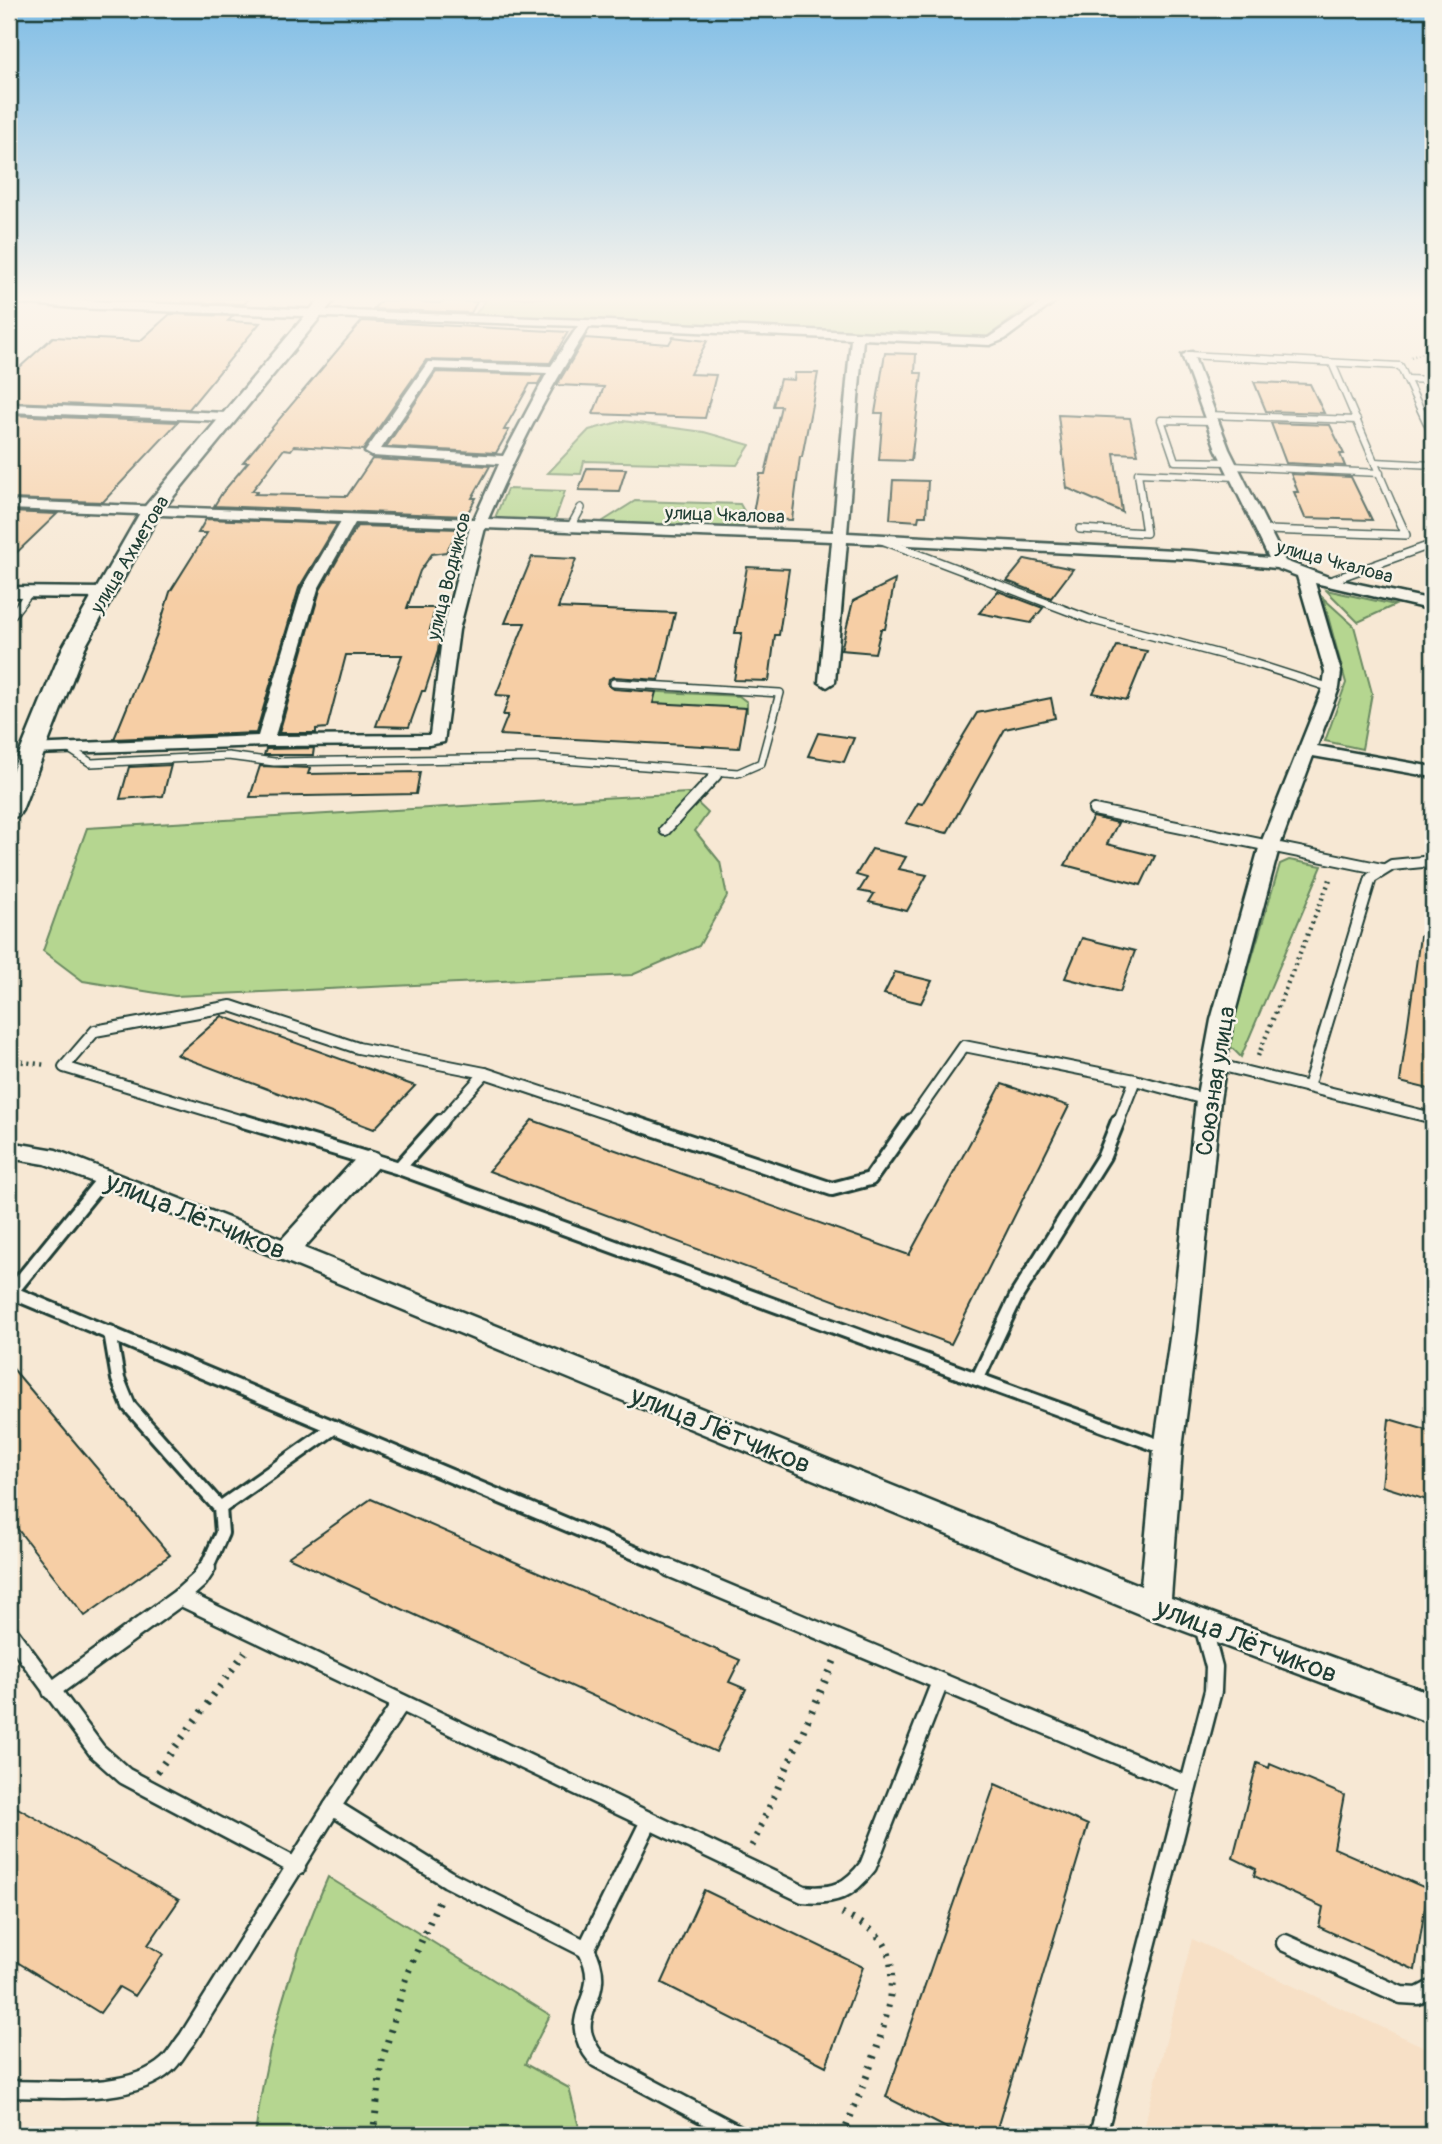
<svg xmlns="http://www.w3.org/2000/svg" width="1442" height="2144" viewBox="0 0 1442 2144" font-family="Pangolin,sans-serif">
<rect width="100%" height="100%" fill="#f7e8d4"/>
<filter id="ink" filterUnits="userSpaceOnUse"><feTurbulence type="fractalNoise" baseFrequency=".0143" numOctaves="2"/><feDisplacementMap in="SourceGraphic" scale="14" xChannelSelector="R" yChannelSelector="G"/><feConvolveMatrix kernelMatrix="1 2 1 2 8 2 1 2 1" color-interpolation-filters="sRGB"/></filter>
<g filter="url(#ink)">
<path fill="#f7e0c6" d="M 1192,1939 L 1433,2051 L 1433,2135 L 1142,2135 Z"/>
<g fill="#b5d690" stroke="#6a8a62" stroke-width="2">
<path d="M 469,298 L 1040,298 L 987,337 L 474,316 L 485,301 Z"/>
<path d="M 623,421 L 704,432 L 750,445 L 737,465 L 584,461 L 581,474 L 548,473 L 589,430 Z"/>
<path d="M 507,489 L 565,491 L 554,522 L 494,520 Z"/>
<path d="M 635,501 L 740,504 L 744,511 L 743,528 L 600,523 Z"/>
<path d="M 1326,590 L 1395,605 L 1358,622 Z"/>
<path d="M 1323,598 L 1354,626 L 1372,693 L 1362,749 L 1325,741 L 1346,683 Z"/>
<path d="M 603,689 L 739,696 L 747,702 L 747,712 L 583,703 Z"/>
<path d="M 687,793 L 708,813 L 695,831 L 720,862 L 727,896 L 699,946 L 632,975 L 175,996 L 83,981 L 43,951 L 87,828 Z"/>
<path d="M 1289,860 L 1322,866 L 1241,1057 L 1231,1047 L 1228,1038 L 1280,864 Z"/>
<path d="M 328,1877 L 550,2015 L 525,2064 L 569,2088 L 581,2135 L 255,2135 C 267,2042 290,1963 328,1877 Z"/>
</g>
<g fill="#f6cea5" stroke="#1f3d34" stroke-width="2">
<path d="M 187,298 L 250,298 L 244,304 L 183,302 Z"/>
<path d="M 382,300 L 440,303 L 442,301 L 477,302 L 471,313 L 373,309 Z"/>
<path d="M 170,314 L 233,316 L 228,321 L 260,323 L 189,409 L 9,402 L 9,377 L 53,337 L 140,341 Z"/>
<path d="M 362,321 L 568,332 L 550,363 L 426,360 L 363,450 L 294,446 L 291,450 L 284,449 L 252,491 L 258,491 L 255,494 L 347,496 L 372,459 L 490,466 L 472,498 L 476,498 L 466,516 L 214,506 L 222,493 L 248,462 L 243,462 Z"/>
<path d="M 673,337 L 707,341 L 690,374 L 716,375 L 705,418 L 593,414 L 604,387 L 557,385 L 585,338 L 669,344 Z"/>
<path d="M 885,353 L 916,354 L 915,373 L 922,373 L 911,461 L 879,460 L 883,413 L 875,413 Z"/>
<path d="M 436,372 L 543,375 L 538,384 L 530,384 L 504,430 L 509,430 L 496,453 L 386,447 Z"/>
<path d="M 795,373 L 818,373 L 802,457 L 800,457 L 792,520 L 752,519 L 760,474 L 765,474 L 781,406 L 773,406 L 780,379 L 794,380 Z"/>
<path d="M 1254,382 L 1310,384 L 1324,413 L 1266,411 Z"/>
<path d="M 9,415 L 178,422 L 103,502 L 9,499 Z"/>
<path d="M 1058,415 L 1130,418 L 1138,454 L 1114,453 L 1122,512 L 1067,488 Z"/>
<path d="M 1271,423 L 1330,425 L 1344,454 L 1340,454 L 1345,466 L 1286,463 Z"/>
<path d="M 587,468 L 626,469 L 619,491 L 579,490 Z"/>
<path d="M 1291,474 L 1351,477 L 1372,520 L 1305,518 L 1294,492 L 1298,492 Z"/>
<path d="M 893,480 L 928,481 L 926,516 L 919,516 L 918,521 L 890,519 Z"/>
<path d="M 9,512 L 57,514 L 9,560 Z"/>
<path d="M 206,519 L 337,524 L 299,588 L 256,733 L 114,739 L 157,634 L 170,592 L 207,533 L 198,533 Z"/>
<path d="M 357,526 L 459,529 L 446,552 L 432,554 L 420,571 L 407,608 L 435,608 L 429,634 L 440,634 L 438,651 L 425,691 L 422,691 L 409,727 L 376,726 L 402,655 L 346,655 L 327,728 L 316,729 L 316,733 L 279,733 L 320,590 Z"/>
<path d="M 532,557 L 576,559 L 558,608 L 675,613 L 659,680 L 614,677 L 609,679 L 608,685 L 614,689 L 656,692 L 653,703 L 746,708 L 739,748 L 500,735 L 508,715 L 503,715 L 510,696 L 496,695 L 525,623 L 505,623 Z"/>
<path d="M 1025,559 L 1073,569 L 1051,598 L 1007,581 Z"/>
<path d="M 747,567 L 789,569 L 779,635 L 775,635 L 769,681 L 734,680 L 742,633 L 735,633 Z"/>
<path d="M 895,580 L 885,629 L 881,629 L 875,653 L 841,650 L 853,601 Z"/>
<path d="M 998,591 L 1043,608 L 1031,623 L 979,613 Z"/>
<path d="M 1117,646 L 1147,651 L 1127,700 L 1093,693 Z"/>
<path d="M 1051,698 L 1055,718 L 1005,729 L 947,833 L 906,823 L 918,803 L 922,804 L 977,713 Z"/>
<path d="M 818,733 L 854,738 L 844,762 L 808,756 Z"/>
<path d="M 314,748 L 313,755 L 264,755 L 266,749 Z"/>
<path d="M 171,765 L 163,796 L 120,799 L 129,767 Z"/>
<path d="M 260,766 L 310,768 L 308,774 L 420,772 L 416,794 L 250,797 Z"/>
<path d="M 1093,817 L 1118,823 L 1107,844 L 1155,856 L 1141,885 L 1065,865 Z"/>
<path d="M 872,849 L 906,857 L 899,869 L 927,875 L 907,911 L 869,902 L 874,894 L 859,891 L 867,878 L 856,875 Z"/>
<path d="M 1420,936 L 1433,937 L 1433,1090 L 1400,1082 Z"/>
<path d="M 1082,938 L 1135,951 L 1120,992 L 1065,978 Z"/>
<path d="M 895,972 L 932,981 L 921,1003 L 884,994 Z"/>
<path d="M 222,1016 L 415,1086 L 374,1129 L 177,1055 Z"/>
<path d="M 1002,1084 L 1069,1106 L 951,1344 L 489,1171 L 532,1120 L 909,1255 Z"/>
<path d="M 9,1364 L 170,1555 L 85,1616 L 9,1518 Z"/>
<path d="M 1389,1419 L 1433,1432 L 1433,1502 L 1382,1486 Z"/>
<path d="M 371,1499 L 740,1660 L 729,1682 L 746,1689 L 716,1752 L 288,1557 Z"/>
<path d="M 1257,1763 L 1269,1768 L 1270,1764 L 1344,1795 L 1334,1848 L 1428,1889 L 1415,1970 L 1319,1927 L 1323,1907 L 1254,1876 L 1256,1869 L 1233,1858 Z"/>
<path d="M 995,1784 L 1088,1825 L 995,2135 L 960,2135 L 886,2097 Z"/>
<path d="M 9,1803 L 179,1900 L 148,1945 L 163,1954 L 135,1996 L 119,1987 L 100,2013 L 9,1957 Z"/>
<path d="M 704,1890 L 863,1967 L 826,2066 L 662,1983 Z"/>
</g>
<g fill="none" stroke-linecap="round" stroke-linejoin="round">
<g stroke="#1f3d34" stroke-width="9">
<g id="lane-far4">
<path d="M 1188,355 L 1400,366 L 1433,436"/>
<path d="M 1332,363 L 1394,508"/>
<path d="M 1406,379 L 1433,380"/>
<path d="M 1208,415 L 1357,420"/>
<path d="M 1211,421 L 1161,420 L 1175,461 L 1230,462"/>
<path d="M 1375,462 L 1433,465"/>
<path d="M 1232,466 L 1380,473"/>
<path d="M 1143,508 L 1138,473 L 1238,477"/>
</g>
</g>
<g stroke="#1f3d34" stroke-width="10">
<g id="lane-far3">
<path d="M 570,528 L 581,508"/>
<path d="M 1080,529 L 1146,533 L 1142,506"/>
<path d="M 1267,530 L 1406,535 L 1393,506"/>
<path d="M 879,539 L 1089,619 L 1253,663 L 1331,688"/>
<path d="M 1327,582 L 1433,544"/>
<path d="M 9,619 L 29,593"/>
<path d="M 68,748 L 91,763 L 228,756 L 274,762 L 537,758 L 738,773 L 761,763 L 780,693 L 614,683"/>
<path d="M 714,776 L 718,772"/>
</g>
</g>
<g stroke="#1f3d34" stroke-width="14">
<g id="lane-far2">
<path d="M 1094,810 L 1382,869"/>
<path d="M 665,830 L 716,775"/>
<path d="M 1215,1064 L 1433,1118"/>
<path d="M 1308,1087 L 1371,878 L 1392,865 L 1433,861"/>
<path d="M 249,1123 L 64,1067 L 95,1031 L 231,1006 L 358,1048 L 485,1073 L 634,1123"/>
<path d="M 440,1123 L 485,1073"/>
<path d="M 910,1123 L 964,1046 L 1135,1080 L 1208,1100"/>
<path d="M 1118,1123 L 1135,1080"/>
</g>
</g>
<g stroke="#1f3d34" stroke-width="18">
<g id="lane-far1">
<path d="M 243,1121 L 399,1168 L 1168,1449"/>
<path d="M 629,1121 L 832,1189 L 870,1179 L 911,1121"/>
<path d="M 399,1168 L 441,1121"/>
<path d="M 11,1292 L 673,1569"/>
<path d="M 9,1295 L 105,1177"/>
<path d="M 110,1332 L 118,1379 L 129,1406 L 220,1508 L 222,1533 L 206,1569"/>
<path d="M 978,1378 L 1017,1295 L 1104,1156 L 1118,1121"/>
<path d="M 220,1508 L 335,1427"/>
</g>
</g>
<g stroke="#1f3d34" stroke-width="21">
<g id="lane">
<path d="M 669,1568 L 1188,1785"/>
<path d="M 180,1597 L 803,1894 C 834,1897 849,1891 868,1866 L 940,1682"/>
<path d="M 9,1632 L 97,1751 L 125,1776 L 297,1867"/>
<path d="M 51,1691 L 180,1597 L 199,1580 L 207,1568"/>
<path d="M 332,1807 L 448,1879 L 586,1949 L 649,1821"/>
<path d="M 1285,1943 L 1401,1995 L 1418,1996 L 1433,1988"/>
<path d="M 586,1949 C 614,2001 558,2011 597,2059 L 741,2135"/>
<path d="M 9,2089 C 55,2089 131,2098 167,2065 C 175,2058 180,2047 187,2039 L 332,1807 L 401,1703"/>
<path d="M 1098,2135 L 1213,1691 L 1214,1667 L 1203,1626"/>
</g>
</g>
<g stroke="#1f3d34" stroke-width="5">
<g id="street">
<path d="M 9,298 L 586,320 L 988,338 L 1048,298 L 1060,298 L 1005,339 L 990,345 L 863,339 L 847,533 L 1193,551 L 1269,558 L 1216,449 L 1182,355 L 1192,352 L 1229,449 L 1285,561 L 1331,578 L 1433,600 L 1433,610 L 1315,583 L 1341,672 L 1339,688 L 1317,746 L 1433,767 L 1433,777 L 1313,756 L 1279,848 L 1233,1020 L 1220,1100 L 1197,1331 L 1182,1449 L 1171,1598 L 1433,1694 L 1433,1724 L 1144,1616 L 96,1183 L 45,1164 L 9,1158 L 9,1142 L 56,1150 L 282,1239 L 360,1154 L 369,1151 L 378,1154 L 381,1160 L 378,1166 L 304,1248 L 1141,1586 L 1154,1449 L 1171,1331 L 1196,1100 L 1211,1020 L 1259,848 L 1323,688 L 1325,672 L 1297,576 L 1276,568 L 1193,559 L 847,542 L 835,682 L 827,687 L 819,682 L 832,541 L 485,528 L 459,630 L 444,742 L 429,745 L 265,746 L 34,754 L 28,753 L 25,749 L 28,745 L 258,736 L 302,589 L 341,522 L 9,509 L 9,501 L 474,519 L 499,464 L 372,456 L 365,452 L 428,362 L 551,366 L 578,326 L 75,308 L 9,302 ZM 589,327 L 851,339 L 833,532 L 488,519 C 517,452 549,388 589,327 ZM 435,369 L 547,373 L 503,456 L 381,449 ZM 355,523 L 470,527 L 443,630 L 430,735 L 275,736 L 318,589 Z"/>
<path d="M 9,404 L 227,413 L 233,417 L 227,421 L 9,412 Z"/>
<path d="M 9,587 L 104,588 L 112,593 L 104,598 L 9,597 Z"/>
</g>
</g>
<g stroke="#1f3d34" stroke-width="5">
<path id="secondary" d="M 320,298 L 336,298 L 160,513 L 85,647 L 22,810 L 18,816 L 9,818 L 9,779 L 63,647 L 141,511 Z"/>
</g>
<path stroke="#1f3d34" stroke-width="2.5" stroke-dasharray="1 2.5" stroke-linecap="butt" d="M 1411,357 L 1433,350"/>
<g stroke="#1f3d34" stroke-width="4.5" stroke-dasharray="2 4.5" stroke-linecap="butt">
<path d="M 1258,1056 L 1331,877"/>
<path d="M 9,1060 L 46,1065"/>
</g>
<g stroke="#1f3d34" stroke-width="7" stroke-dasharray="2.5 8" stroke-linecap="butt">
<path d="M 157,1772 L 245,1652"/>
<path d="M 752,1846 L 835,1659"/>
<path d="M 842,1913 C 858,1921 880,1932 887,1950 C 906,1995 860,2091 843,2135"/>
<path d="M 373,2135 L 382,2061 L 406,1977 L 440,1898"/>
<path d="M 677,2135 L 691,2133"/>
</g>
<use href="#lane-far4" stroke="#f7f3e8" stroke-width="6"/>
<use href="#lane-far3" stroke="#f7f3e8" stroke-width="7"/>
<use href="#lane-far2" stroke="#f7f3e8" stroke-width="10"/>
<use href="#lane-far1" stroke="#f7f3e8" stroke-width="12"/>
<use href="#lane" stroke="#f7f3e8" stroke-width="16"/>
<use href="#street" fill="#f7f3e8" fill-rule="evenodd"/>
<use href="#secondary" fill="#f7f3e8" fill-rule="evenodd"/>
</g>
</g>
<linearGradient id="sky" x2="0" y2="1"><stop stop-color="#7fbde6"/><stop offset="0.5" stop-color="#fbf5ec"/><stop offset="1" stop-color="#fbf5ec" stop-opacity="0"/></linearGradient>
<rect width="1442" height="598" fill="url(#sky)"/>
<g text-anchor="middle" stroke-width="5" stroke-linejoin="round" paint-order="stroke">
<g font-size="19" fill="#1f3d34" stroke="#f7f3e8">
<text transform="translate(725 514) rotate(2)" y="7">улица Чкалова</text>
<text transform="translate(129 554) rotate(-59)" y="7">улица Ахметова</text>
<text transform="translate(1335 561) rotate(15)" y="7">улица Чкалова</text>
<text transform="translate(448 576) rotate(-76)" y="7">улица Водников</text>
</g>
<g font-size="23" fill="#1f3d34" stroke="#f7f3e8">
<text transform="translate(1215 1081) rotate(-81)" y="8">Союзная улица</text>
</g>
<g font-size="28" fill="#1f3d34" stroke="#f7f3e8">
<text transform="translate(196 1215) rotate(22)" y="10">улица Лётчиков</text>
<text transform="translate(721 1429) rotate(22)" y="10">улица Лётчиков</text>
<text transform="translate(1247 1640) rotate(21)" y="10">улица Лётчиков</text>
</g>
</g>
<rect width="1442" height="2144" fill="none" stroke="#f7f3e8" stroke-width="35"/>
<rect x="18" y="18" width="1407" height="2109" fill="none" stroke="#1f3d34" stroke-width="2.5" filter="url(#ink)"/>
</svg>
